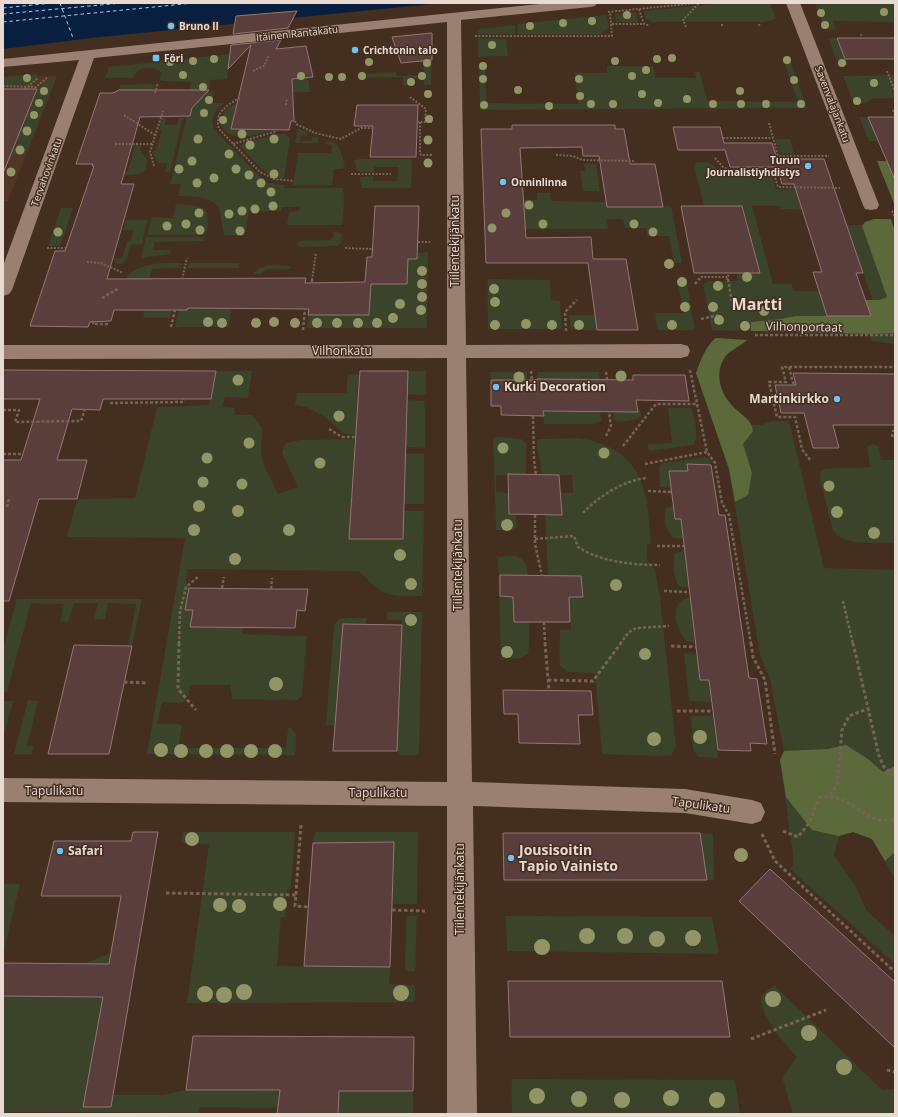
<svg xmlns="http://www.w3.org/2000/svg" width="898" height="1117" viewBox="0 0 898 1117" font-family="'Open Sans',sans-serif">
<rect width="100%" height="100%" fill="#432e20"/>
<path fill="#523624" d="M 18,76 L 57,76 L 8,201 L 3,201 L 3,77 Z"/>
<g fill="#3b432a">
<path d="M 724,3 L 770,3 L 776,19 L 763,22 L 652,22 L 645,19 L 644,11 Z"/>
<path d="M 815,3 L 895,3 L 895,22 L 833,21 L 836,30 L 825,29 Z"/>
<path d="M 636,12 L 638,22 L 616,22 L 615,14 Z"/>
<path d="M 606,15 L 609,26 L 606,30 L 600,34 L 518,34 L 518,24 Z"/>
<path d="M 515,25 L 515,34 L 478,34 L 477,29 Z"/>
<path d="M 478,38 L 506,39 L 508,56 L 478,57 Z"/>
<path d="M 828,38 L 837,38 L 848,65 L 839,65 Z"/>
<path d="M 432,49 L 431,85 L 424,85 L 424,78 L 413,78 L 413,85 L 403,85 L 403,77 L 360,78 L 356,76 L 360,74 L 396,72 L 397,76 L 425,75 L 422,61 Z"/>
<path d="M 230,54 L 227,79 L 210,80 L 209,92 L 214,92 L 212,103 L 224,103 C 215,110 209,119 215,130 L 261,178 L 269,183 L 284,185 L 284,188 L 343,188 L 344,206 L 342,225 L 287,225 L 289,212 L 299,211 L 300,208 L 298,207 L 282,207 L 281,211 L 249,211 L 245,235 L 224,235 L 219,208 C 210,195 192,197 178,196 L 181,184 L 170,184 L 187,116 L 190,116 L 193,104 L 196,104 L 200,100 L 195,99 L 196,90 L 189,90 L 191,82 L 162,81 L 159,79 L 161,74 L 160,71 C 151,65 136,67 133,78 L 105,78 L 109,67 Z"/>
<path d="M 789,57 L 807,108 L 480,110 L 479,65 L 485,64 L 486,103 L 578,104 L 575,73 L 607,73 L 607,66 L 653,66 L 656,78 L 696,78 L 695,71 L 700,72 L 707,101 L 798,102 L 783,59 Z"/>
<path d="M 34,74 L 38,75 C 34,89 14,86 3,85 L 3,77 Z"/>
<path d="M 281,74 L 308,75 L 310,92 L 284,92 Z"/>
<path d="M 895,75 L 895,98 L 873,98 L 866,103 L 854,104 L 843,76 Z"/>
<path d="M 52,76 L 57,76 L 26,155 L 10,155 L 37,89 Z"/>
<path d="M 155,84 L 152,90 L 119,90 L 120,85 Z"/>
<path d="M 235,104 L 240,108 L 236,123 L 232,123 L 231,129 L 273,130 C 257,134 227,146 220,122 L 225,110 Z"/>
<path d="M 859,117 L 868,117 L 878,141 L 869,141 Z"/>
<path d="M 162,118 L 166,118 L 165,125 L 177,125 L 179,118 L 183,118 L 170,172 L 165,172 L 167,164 L 158,163 L 152,152 L 156,150 L 162,130 L 159,130 Z"/>
<path d="M 298,128 L 308,133 L 307,135 L 301,136 L 300,141 L 311,141 L 313,137 L 318,137 L 318,143 L 295,143 Z"/>
<path d="M 276,134 L 286,134 L 290,138 L 284,179 C 264,177 253,159 240,146 L 244,143 Z"/>
<path d="M 775,139 L 790,139 L 794,154 L 780,154 Z"/>
<path d="M 327,141 C 340,140 342,156 345,166 L 342,169 L 334,169 L 332,185 L 293,185 L 298,153 L 331,153 L 332,145 L 324,144 Z"/>
<path d="M 135,145 L 141,145 L 140,150 L 147,159 L 146,170 C 137,178 107,175 94,175 L 128,171 Z"/>
<path d="M 359,159 L 412,159 L 411,188 L 362,188 L 359,177 L 373,176 L 373,181 L 397,181 L 398,167 L 374,167 L 374,172 L 361,172 L 357,171 L 354,161 Z"/>
<path d="M 696,162 L 708,162 L 724,173 L 771,174 L 776,189 L 835,190 L 842,210 L 781,209 L 780,206 L 752,206 L 773,284 L 791,284 L 795,291 L 819,291 L 827,316 L 795,316 L 780,319 L 751,322 L 751,331 L 712,330 L 703,285 L 705,283 L 709,281 L 738,281 L 737,273 L 760,273 L 743,206 L 704,206 L 694,167 Z"/>
<path d="M 584,164 L 596,164 L 600,191 L 583,191 L 580,171 L 585,171 Z"/>
<path d="M 537,193 L 550,193 L 551,201 L 606,202 L 607,207 L 671,206 L 682,263 L 674,263 L 669,236 L 647,236 L 646,228 L 625,228 L 623,219 L 607,219 L 608,229 L 506,229 L 524,208 L 524,200 L 537,200 Z"/>
<path d="M 176,204 L 197,206 L 205,209 C 209,217 209,227 205,235 L 147,235 L 152,217 L 173,218 Z"/>
<path d="M 61,208 L 73,208 L 60,246 L 48,246 Z"/>
<path d="M 126,220 L 147,220 L 142,244 L 131,245 C 128,254 128,264 117,264 L 114,261 L 114,258 L 122,258 L 127,242 L 130,241 L 133,230 L 123,230 Z"/>
<path d="M 847,225 L 895,225 L 895,344 L 871,341 L 868,331 L 883,331 Z"/>
<path d="M 334,231 L 342,234 L 341,243 L 337,246 L 300,247 L 296,245 L 299,241 L 330,240 L 333,237 Z"/>
<path d="M 146,237 L 205,237 L 204,241 L 155,242 L 153,250 L 171,250 L 170,254 L 141,258 Z"/>
<path d="M 428,252 L 427,328 L 307,328 L 308,315 L 369,315 L 371,284 L 407,284 L 408,259 L 417,259 L 418,253 Z"/>
<path d="M 162,263 L 182,263 L 181,268 L 152,269 L 149,279 L 126,281 C 129,268 151,264 162,263 Z"/>
<path d="M 189,263 L 240,263 L 239,268 L 188,268 Z"/>
<path d="M 269,265 L 290,266 L 291,269 L 268,269 L 260,274 L 252,274 L 260,268 Z"/>
<path d="M 487,279 L 550,280 L 551,300 L 560,301 L 562,329 L 488,329 Z"/>
<path d="M 678,284 L 687,284 L 695,330 L 657,330 L 655,313 L 684,313 Z"/>
<path d="M 232,307 L 229,327 L 175,327 L 179,310 L 187,310 L 188,308 Z"/>
<path d="M 145,310 L 171,310 L 170,318 L 143,318 Z"/>
<path d="M 569,315 L 595,315 L 597,330 L 571,330 Z"/>
<path d="M 716,338 L 747,340 C 742,345 728,351 725,356 C 715,371 719,390 730,403 C 736,411 746,416 752,425 L 761,425 L 772,421 L 789,421 L 824,568 L 895,570 L 895,879 L 872,839 L 853,832 L 839,836 L 834,856 L 855,885 L 867,911 L 895,936 L 895,964 L 790,869 L 793,865 L 793,854 L 780,760 L 784,751 L 770,679 L 760,655 L 729,469 L 696,373 C 700,362 706,345 716,338 Z"/>
<path d="M 216,371 L 252,371 L 248,398 L 225,397 L 222,407 L 234,408 L 235,415 L 252,415 L 262,429 L 261,454 L 263,463 L 278,494 L 298,487 L 282,453 L 286,443 L 300,440 L 355,439 L 349,539 L 403,539 L 404,511 L 424,511 L 422,596 C 388,597 382,596 359,571 L 188,569 L 185,580 L 189,588 L 185,609 L 193,610 L 190,627 L 243,628 L 242,634 L 307,636 L 302,695 L 298,700 L 232,699 L 230,685 L 190,685 L 189,694 L 183,703 L 162,702 L 157,724 L 179,724 L 182,726 L 178,748 L 286,748 L 288,728 L 291,728 L 296,734 L 295,755 L 147,754 L 185,538 L 67,537 L 77,499 L 135,498 L 157,407 L 209,405 Z"/>
<path d="M 408,371 L 426,371 L 426,395 L 408,394 Z"/>
<path d="M 490,372 L 527,372 L 527,380 L 491,380 Z"/>
<path d="M 538,372 L 599,372 L 600,379 L 537,379 Z"/>
<path d="M 348,374 L 360,375 L 356,435 L 344,434 C 330,421 316,407 295,405 L 297,393 L 346,393 Z"/>
<path d="M 407,400 L 425,401 L 425,448 L 406,447 Z"/>
<path d="M 637,408 L 641,413 L 641,417 L 633,420 L 617,422 L 614,420 L 613,412 L 637,412 Z"/>
<path d="M 668,408 L 692,408 C 694,420 700,435 693,445 L 649,451 L 647,444 L 672,443 Z"/>
<path d="M 543,412 L 600,412 L 602,421 L 593,424 L 544,424 Z"/>
<path d="M 498,437 L 521,439 L 526,443 L 526,475 L 496,475 L 496,492 L 508,493 L 509,514 L 516,515 L 517,527 L 512,530 L 496,530 L 493,438 Z"/>
<path d="M 579,438 C 615,444 638,460 646,497 C 649,512 649,529 651,544 L 647,545 L 647,560 L 655,570 L 660,598 L 676,746 L 671,756 L 602,754 L 595,673 L 568,672 L 559,665 L 560,630 L 571,629 L 569,597 L 583,597 L 581,576 L 548,576 L 545,515 L 562,515 L 560,493 L 573,493 L 572,475 L 542,475 L 537,446 L 538,439 Z"/>
<path d="M 873,444 L 879,447 L 881,460 L 895,460 L 895,543 C 878,542 843,547 833,530 L 820,480 L 821,471 L 825,469 L 870,467 L 867,446 Z"/>
<path d="M 406,454 L 424,454 L 424,504 L 404,504 Z"/>
<path d="M 706,457 L 710,460 L 711,465 L 687,464 L 688,471 L 669,471 L 671,488 L 660,487 L 659,466 L 663,463 Z"/>
<path d="M 673,506 L 675,519 L 681,519 L 683,539 L 673,538 C 665,528 663,521 666,508 Z"/>
<path d="M 684,551 L 689,587 L 680,587 C 673,579 672,563 675,553 Z"/>
<path d="M 516,556 C 527,561 527,565 528,576 L 500,575 L 500,596 L 513,597 L 514,621 L 529,622 L 529,645 L 528,654 L 521,658 L 501,659 L 498,557 Z"/>
<path d="M 690,597 L 695,643 L 686,641 C 676,628 667,602 690,597 Z"/>
<path d="M 17,599 L 142,599 L 132,646 L 128,646 L 136,604 L 108,603 L 105,619 L 94,619 L 98,603 L 74,603 L 68,622 L 60,621 L 64,604 L 31,603 L 7,692 L 3,692 L 3,649 Z"/>
<path d="M 387,612 L 422,612 L 419,755 L 401,755 L 397,751 L 402,620 L 387,620 Z"/>
<path d="M 345,618 L 367,618 L 335,726 L 326,725 L 334,625 L 339,619 Z"/>
<path d="M 684,653 L 697,654 L 700,679 L 709,680 L 711,702 L 689,701 Z"/>
<path d="M 28,700 L 38,701 L 27,746 L 34,746 L 32,754 L 14,754 Z"/>
<path d="M 4,701 L 13,701 L 3,739 L 3,705 Z"/>
<path d="M 691,716 L 713,716 L 718,758 L 699,757 L 693,750 Z"/>
<path d="M 183,832 L 295,832 L 291,889 L 287,889 L 285,917 L 281,917 L 277,966 L 390,967 L 389,984 L 415,985 L 415,1002 L 187,1003 L 209,844 L 181,843 Z"/>
<path d="M 315,832 L 418,832 L 417,904 L 392,904 L 394,842 L 313,843 Z"/>
<path d="M 700,833 L 713,834 L 714,880 L 707,880 Z"/>
<path d="M 3,884 L 20,884 L 3,954 Z"/>
<path d="M 406,916 L 417,916 L 415,971 L 405,971 Z"/>
<path d="M 506,916 L 712,917 L 719,954 L 507,951 Z"/>
<path d="M 111,953 L 83,1107 L 111,1107 L 113,1095 L 162,1095 L 186,1090 L 413,1091 L 413,1114 L 338,1114 L 338,1108 L 200,1107 L 199,1113 L 3,1112 L 3,996 L 77,996 L 83,964 Z"/>
<path d="M 774,985 L 882,1090 L 895,1089 L 895,1114 L 793,1114 L 782,1077 L 797,1057 C 785,1044 759,1015 761,996 Z"/>
<path d="M 511,1079 L 735,1080 L 740,1114 L 512,1114 Z"/>
</g>
<g fill="#5b693b">
<path d="M 877,161 L 895,161 L 895,206 Z"/>
<path d="M 874,219 L 891,219 L 895,233 L 895,333 L 871,334 L 751,331 L 751,322 L 780,319 L 795,316 L 870,316 L 865,300 L 880,300 L 887,297 L 862,226 L 865,222 Z"/>
<path d="M 716,338 L 747,340 C 742,345 728,352 725,357 C 715,371 719,390 730,403 C 738,414 751,417 753,431 L 743,444 L 752,473 L 748,495 L 735,502 L 729,469 L 696,373 C 700,362 706,345 716,338 Z"/>
<path d="M 846,745 L 868,759 L 883,772 L 895,766 L 895,852 L 885,861 L 872,839 L 853,832 L 839,836 L 812,830 L 786,797 L 780,760 L 784,751 L 828,749 Z"/>
</g>
<path fill="#081f40" d="M 3,3 L 442,3 L 91,38 L 3,49 Z"/>
<g fill="none" stroke-linecap="round" stroke-linejoin="round">
<g stroke="#a5c8fa" stroke-width="1" stroke-dasharray="3.5 3" stroke-linecap="butt">
<path d="M 60,3 L 73,38"/>
<path d="M 3,8 L 52,3"/>
<path d="M 3,14 L 122,3"/>
<path d="M 3,22 L 194,3"/>
</g>
</g>
<g fill="#593e3b" stroke="#957673">
<path d="M 297,11 L 288,28 L 233,34 L 236,16 Z"/>
<path d="M 432,33 L 432,60 L 401,63 L 392,37 Z"/>
<path d="M 837,38 L 895,38 L 895,59 L 845,59 Z"/>
<path d="M 281,40 L 276,49 L 306,46 L 313,77 L 292,79 L 294,121 L 291,121 L 289,130 L 231,129 L 251,45 L 228,69 L 231,45 Z"/>
<path d="M 3,89 L 37,89 L 4,171 L 3,171 Z"/>
<path d="M 119,90 L 209,90 L 192,108 L 190,116 L 140,117 L 121,184 L 134,184 L 107,279 L 306,278 L 305,283 L 365,282 L 367,257 L 372,257 L 375,206 L 419,206 L 417,259 L 408,259 L 407,284 L 371,284 L 369,315 L 308,315 L 309,309 L 188,308 L 187,310 L 114,310 L 111,321 L 90,322 L 88,327 L 30,326 L 55,251 L 65,251 L 94,166 L 92,166 L 93,164 L 76,164 L 100,93 L 113,93 Z"/>
<path d="M 357,105 L 418,105 L 416,157 L 370,157 L 373,126 L 354,126 Z"/>
<path d="M 868,117 L 895,117 L 895,180 Z"/>
<path d="M 512,125 L 615,125 L 615,129 L 624,129 L 630,164 L 655,164 L 663,207 L 607,207 L 599,156 L 583,156 L 582,147 L 520,148 L 526,238 L 591,237 L 593,259 L 626,259 L 638,330 L 597,330 L 588,263 L 486,263 L 481,129 L 512,129 Z"/>
<path d="M 673,127 L 720,127 L 724,143 L 772,143 L 777,159 L 824,159 L 863,273 L 856,273 L 871,316 L 827,316 L 813,272 L 822,272 L 794,184 L 782,184 L 777,167 L 730,167 L 725,150 L 678,150 Z"/>
<path d="M 681,206 L 742,206 L 760,273 L 694,273 Z"/>
<path d="M 3,370 L 216,371 L 211,399 L 103,399 L 100,410 L 72,409 L 57,460 L 87,460 L 77,499 L 39,499 L 9,601 L 3,601 L 3,460 L 21,460 L 40,399 L 3,399 Z"/>
<path d="M 360,371 L 408,371 L 403,539 L 349,539 Z"/>
<path d="M 793,373 L 895,374 L 895,425 L 833,425 L 839,448 L 813,448 L 804,413 L 781,413 L 775,385 L 796,385 Z"/>
<path d="M 633,375 L 685,375 L 689,401 L 636,400 L 638,412 L 543,411 L 544,416 L 501,415 L 501,406 L 491,406 L 491,380 L 537,380 L 537,379 L 633,380 Z"/>
<path d="M 687,464 L 711,465 L 719,515 L 725,515 L 749,678 L 757,679 L 767,744 L 750,743 L 751,751 L 718,750 L 709,680 L 700,680 L 681,519 L 675,519 L 669,471 L 688,471 Z"/>
<path d="M 508,474 L 559,475 L 562,515 L 509,514 Z"/>
<path d="M 500,575 L 581,576 L 583,597 L 569,597 L 570,622 L 514,622 L 513,597 L 500,596 Z"/>
<path d="M 189,588 L 271,589 L 308,589 L 305,611 L 297,610 L 295,628 L 190,627 L 193,610 L 185,610 Z"/>
<path d="M 343,624 L 402,625 L 397,751 L 333,751 Z"/>
<path d="M 74,645 L 132,646 L 109,754 L 48,754 Z"/>
<path d="M 503,690 L 591,691 L 593,715 L 578,715 L 580,744 L 519,743 L 518,714 L 504,714 Z"/>
<path d="M 133,832 L 158,832 L 113,1095 L 111,1107 L 83,1107 L 103,997 L 3,996 L 3,963 L 109,964 L 121,896 L 41,896 L 54,841 L 131,841 Z"/>
<path d="M 503,833 L 700,833 L 707,880 L 504,880 Z"/>
<path d="M 394,842 L 390,967 L 304,966 L 313,843 Z"/>
<path d="M 770,869 L 895,982 L 895,1048 L 739,901 Z"/>
<path d="M 508,981 L 722,981 L 730,1037 L 510,1037 Z"/>
<path d="M 193,1036 L 414,1037 L 413,1091 L 339,1091 L 338,1114 L 277,1114 L 280,1090 L 186,1090 Z"/>
</g>
<g fill="none" stroke-linecap="round" stroke-linejoin="round">
<g stroke="#766357" stroke-width="2" stroke-dasharray="2 1.5" stroke-linecap="butt">
<path d="M 608,12 L 698,3"/>
<path d="M 612,24 L 644,24 L 639,9"/>
<path d="M 647,24 L 648,27"/>
<path d="M 722,24 L 722,27"/>
<path d="M 759,24 L 760,27"/>
<path d="M 686,27 L 683,20 L 699,3"/>
<path d="M 861,34 L 862,38"/>
<path d="M 475,36 L 612,36 L 610,12"/>
<path d="M 253,71 L 264,66 L 269,55"/>
<path d="M 887,71 L 895,91"/>
<path d="M 3,86 L 36,87 L 47,78"/>
<path d="M 25,89 L 38,78"/>
<path d="M 155,93 L 158,83"/>
<path d="M 410,97 L 426,109 L 425,122"/>
<path d="M 240,98 C 227,105 214,112 219,129 L 260,172 L 274,179 L 294,181"/>
<path d="M 286,105 L 287,98"/>
<path d="M 893,110 L 895,115"/>
<path d="M 124,115 L 155,135"/>
<path d="M 295,121 L 296,124 L 315,133 L 341,139 L 361,128 L 373,128"/>
<path d="M 417,122 L 432,122"/>
<path d="M 420,122 L 420,153 L 421,155 L 433,155"/>
<path d="M 769,123 L 778,156"/>
<path d="M 723,138 L 773,138"/>
<path d="M 115,144 L 153,144"/>
<path d="M 233,144 L 277,131"/>
<path d="M 556,155 L 573,156 L 582,160 L 634,161"/>
<path d="M 776,156 L 829,156"/>
<path d="M 715,158 L 723,167 L 729,170 L 773,171 L 778,187 L 840,188"/>
<path d="M 154,166 L 150,152 L 163,111"/>
<path d="M 351,174 L 391,174"/>
<path d="M 892,211 L 895,218"/>
<path d="M 418,242 L 432,242"/>
<path d="M 47,248 L 66,248"/>
<path d="M 345,248 L 372,249"/>
<path d="M 87,262 L 101,263 L 123,273"/>
<path d="M 182,279 L 187,258"/>
<path d="M 312,280 L 316,253"/>
<path d="M 699,280 L 701,277 L 728,277"/>
<path d="M 727,280 L 729,273"/>
</g>
<g stroke="#766357" stroke-width="2.5" stroke-dasharray="3 2" stroke-linecap="butt">
<path d="M 728,279 L 732,303"/>
<path d="M 312,282 L 312,279"/>
<path d="M 695,284 L 699,279"/>
<path d="M 102,298 L 119,288"/>
<path d="M 701,319 L 719,315"/>
<path d="M 94,321 L 93,324 L 107,324 L 106,327"/>
<path d="M 171,327 L 175,310"/>
<path d="M 303,330 L 305,309"/>
<path d="M 566,331 L 565,312 L 577,300"/>
<path d="M 755,335 L 895,335"/>
<path d="M 789,367 L 793,383 L 796,383"/>
<path d="M 690,370 L 707,452 L 715,463 L 722,503 L 729,515 L 751,644"/>
<path d="M 531,371 L 532,380"/>
<path d="M 606,372 L 607,379"/>
<path d="M 110,403 L 183,402 L 184,399"/>
<path d="M 3,410 L 19,410 L 15,422 L 81,421 L 85,409"/>
<path d="M 533,416 L 534,460 L 536,475"/>
<path d="M 329,429 L 342,437 L 355,437"/>
<path d="M 606,436 L 611,426 L 609,412"/>
<path d="M 892,437 L 893,431 L 895,431"/>
<path d="M 623,446 L 656,404 L 697,404"/>
<path d="M 3,454 L 23,454"/>
<path d="M 810,460 L 802,449 L 795,417 L 777,417 L 769,382 L 786,382 L 782,367 L 895,367"/>
<path d="M 645,464 L 707,452"/>
<path d="M 648,491 L 672,492"/>
<path d="M 7,507 L 9,499"/>
<path d="M 583,513 C 599,496 623,481 646,478"/>
<path d="M 535,515 L 535,544 L 542,576"/>
<path d="M 535,539 L 574,536 L 578,547 C 601,562 633,565 660,565"/>
<path d="M 657,546 L 684,546"/>
<path d="M 222,588 L 224,577"/>
<path d="M 271,589 L 272,578"/>
<path d="M 664,591 L 689,592"/>
<path d="M 843,601 L 853,644"/>
<path d="M 544,622 L 545,644"/>
<path d="M 179,644 L 180,611 L 186,587 L 198,577"/>
<path d="M 620,644 L 628,633 L 636,628 L 669,626"/>
</g>
<g stroke="#766357" stroke-width="3" stroke-dasharray="3.5 2.5" stroke-linecap="butt">
<path d="M 179,643 L 178,689 L 196,710"/>
<path d="M 545,643 L 549,690"/>
<path d="M 751,643 L 753,657 L 765,680 L 775,754"/>
<path d="M 853,643 L 879,756 L 884,767 L 895,776"/>
<path d="M 671,646 L 696,647"/>
<path d="M 548,680 L 593,681 L 621,643"/>
<path d="M 124,682 L 148,683"/>
<path d="M 677,711 L 712,711"/>
<path d="M 830,795 L 837,785 L 842,730 L 849,716 L 867,709"/>
<path d="M 301,825 L 295,906 L 309,907"/>
<path d="M 783,831 L 798,837 L 809,823 L 820,797 C 847,794 854,811 876,819 C 882,821 889,820 895,820"/>
<path d="M 762,834 L 775,861 L 895,972"/>
<path d="M 166,893 L 296,895"/>
<path d="M 392,910 L 425,911"/>
<path d="M 751,1039 L 826,1010"/>
<path d="M 887,1070 L 895,1072"/>
</g>
<g fill="#9a8070" fill-rule="evenodd">
<path d="M 549,3 L 597,3 L 595,6 L 590,7 L 461,20 L 466,345 L 681,344 L 688,346 L 690,351 L 688,356 L 681,358 L 466,358 L 472,782 L 685,789 L 752,800 L 761,803 L 765,812 L 761,821 L 752,824 L 685,813 L 473,806 L 477,1114 L 447,1114 L 447,806 L 3,802 L 3,778 L 447,782 L 447,358 L 3,359 L 3,345 L 447,345 L 447,22 L 94,58 L 12,290 L 9,294 L 3,296 L 3,266 L 79,60 L 3,67 L 3,59 Z"/>
<path d="M 786,3 L 800,3 L 879,205 L 877,209 L 871,210 L 865,209 L 863,205 Z"/>
</g>
</g>
<g fill="#929566">
<circle cx="884" cy="12" r="4"/>
<circle cx="821" cy="13" r="4"/>
<circle cx="627" cy="15" r="4"/>
<circle cx="592" cy="21" r="4"/>
<circle cx="563" cy="23" r="4"/>
<circle cx="825" cy="25" r="4"/>
<circle cx="530" cy="26" r="4"/>
<circle cx="492" cy="45" r="4"/>
<circle cx="672" cy="58" r="4"/>
<circle cx="214" cy="59" r="4"/>
<circle cx="657" cy="59" r="4"/>
<circle cx="787" cy="60" r="4"/>
<circle cx="193" cy="61" r="4"/>
<circle cx="615" cy="61" r="4"/>
<circle cx="170" cy="62" r="4"/>
<circle cx="369" cy="62" r="4"/>
<circle cx="427" cy="63" r="4"/>
<circle cx="842" cy="63" r="4"/>
<circle cx="483" cy="66" r="4"/>
<circle cx="646" cy="70" r="4"/>
<circle cx="183" cy="75" r="4"/>
<circle cx="301" cy="76" r="4"/>
<circle cx="362" cy="76" r="4"/>
<circle cx="422" cy="76" r="4"/>
<circle cx="632" cy="76" r="4"/>
<circle cx="329" cy="77" r="4"/>
<circle cx="342" cy="77" r="4"/>
<circle cx="27" cy="78" r="4"/>
<circle cx="483" cy="79" r="4"/>
<circle cx="579" cy="79" r="4"/>
<circle cx="794" cy="80" r="4"/>
<circle cx="411" cy="82" r="4"/>
<circle cx="874" cy="83" r="4"/>
<circle cx="203" cy="87" r="4"/>
<circle cx="518" cy="90" r="4"/>
<circle cx="44" cy="91" r="4"/>
<circle cx="740" cy="91" r="4"/>
<circle cx="428" cy="94" r="4"/>
<circle cx="642" cy="94" r="4"/>
<circle cx="580" cy="96" r="4"/>
<circle cx="687" cy="99" r="4"/>
<circle cx="209" cy="100" r="4"/>
<circle cx="857" cy="101" r="4"/>
<circle cx="39" cy="103" r="4"/>
<circle cx="658" cy="103" r="4"/>
<circle cx="591" cy="104" r="4"/>
<circle cx="613" cy="104" r="4"/>
<circle cx="713" cy="104" r="4"/>
<circle cx="741" cy="104" r="4"/>
<circle cx="766" cy="104" r="4"/>
<circle cx="801" cy="104" r="4"/>
<circle cx="484" cy="105" r="4"/>
<circle cx="549" cy="106" r="4"/>
<circle cx="204" cy="113" r="4"/>
<circle cx="34" cy="115" r="4"/>
<circle cx="429" cy="119" r="4"/>
<circle cx="223" cy="120" r="4"/>
<circle cx="27" cy="131" r="4.5"/>
<circle cx="242" cy="134" r="4.5"/>
<circle cx="198" cy="139" r="4.5"/>
<circle cx="274" cy="139" r="4.5"/>
<circle cx="428" cy="140" r="4.5"/>
<circle cx="250" cy="145" r="4.5"/>
<circle cx="20" cy="150" r="4.5"/>
<circle cx="229" cy="154" r="4.5"/>
<circle cx="192" cy="161" r="4.5"/>
<circle cx="428" cy="163" r="4.5"/>
<circle cx="179" cy="169" r="4.5"/>
<circle cx="236" cy="169" r="4.5"/>
<circle cx="11" cy="172" r="4.5"/>
<circle cx="274" cy="174" r="4.5"/>
<circle cx="249" cy="175" r="4.5"/>
<circle cx="214" cy="178" r="4.5"/>
<circle cx="197" cy="183" r="4.5"/>
<circle cx="261" cy="183" r="4.5"/>
<circle cx="271" cy="192" r="4.5"/>
<circle cx="529" cy="205" r="4.5"/>
<circle cx="273" cy="206" r="4.5"/>
<circle cx="255" cy="209" r="4.5"/>
<circle cx="242" cy="211" r="4.5"/>
<circle cx="199" cy="213" r="4.5"/>
<circle cx="506" cy="213" r="4.5"/>
<circle cx="229" cy="214" r="4.5"/>
<circle cx="186" cy="224" r="4.5"/>
<circle cx="543" cy="224" r="4.5"/>
<circle cx="634" cy="224" r="4.5"/>
<circle cx="167" cy="226" r="4.5"/>
<circle cx="492" cy="228" r="4.5"/>
<circle cx="200" cy="230" r="4.5"/>
<circle cx="240" cy="231" r="4.5"/>
<circle cx="58" cy="232" r="4.5"/>
<circle cx="653" cy="232" r="4.5"/>
<circle cx="669" cy="264" r="5"/>
<circle cx="422" cy="271" r="5"/>
<circle cx="747" cy="277" r="5"/>
<circle cx="682" cy="282" r="5"/>
<circle cx="422" cy="284" r="5"/>
<circle cx="718" cy="286" r="5"/>
<circle cx="494" cy="289" r="5"/>
<circle cx="422" cy="297" r="5"/>
<circle cx="495" cy="302" r="5"/>
<circle cx="400" cy="304" r="5"/>
<circle cx="685" cy="307" r="5"/>
<circle cx="713" cy="307" r="5"/>
<circle cx="421" cy="310" r="5"/>
<circle cx="764" cy="311" r="5"/>
<circle cx="393" cy="318" r="5"/>
<circle cx="719" cy="320" r="5"/>
<circle cx="208" cy="322" r="5"/>
<circle cx="274" cy="322" r="5"/>
<circle cx="222" cy="323" r="5"/>
<circle cx="256" cy="323" r="5"/>
<circle cx="295" cy="323" r="5"/>
<circle cx="317" cy="323" r="5"/>
<circle cx="337" cy="323" r="5"/>
<circle cx="358" cy="323" r="5"/>
<circle cx="377" cy="323" r="5"/>
<circle cx="526" cy="324" r="5"/>
<circle cx="495" cy="325" r="5"/>
<circle cx="552" cy="325" r="5"/>
<circle cx="579" cy="325" r="5"/>
<circle cx="672" cy="325" r="5"/>
<circle cx="745" cy="326" r="5"/>
<circle cx="621" cy="376" r="5.5"/>
<circle cx="519" cy="377" r="5.5"/>
<circle cx="238" cy="380" r="5.5"/>
<circle cx="339" cy="416" r="5.5"/>
<circle cx="249" cy="443" r="5.5"/>
<circle cx="503" cy="448" r="5.5"/>
<circle cx="604" cy="453" r="5.5"/>
<circle cx="207" cy="458" r="5.5"/>
<circle cx="320" cy="463" r="5.5"/>
<circle cx="203" cy="482" r="5.5"/>
<circle cx="242" cy="484" r="5.5"/>
<circle cx="829" cy="486" r="5.5"/>
<circle cx="199" cy="506" r="6"/>
<circle cx="238" cy="511" r="6"/>
<circle cx="837" cy="512" r="6"/>
<circle cx="507" cy="525" r="6"/>
<circle cx="194" cy="530" r="6"/>
<circle cx="289" cy="530" r="6"/>
<circle cx="874" cy="533" r="6"/>
<circle cx="400" cy="555" r="6"/>
<circle cx="235" cy="559" r="6"/>
<circle cx="411" cy="584" r="6"/>
<circle cx="616" cy="585" r="6"/>
<circle cx="411" cy="620" r="6"/>
<circle cx="507" cy="652" r="6"/>
<circle cx="645" cy="654" r="6"/>
<circle cx="276" cy="684" r="7"/>
<circle cx="700" cy="737" r="7"/>
<circle cx="654" cy="739" r="7"/>
<circle cx="161" cy="750" r="7"/>
<circle cx="181" cy="751" r="7"/>
<circle cx="206" cy="751" r="7"/>
<circle cx="227" cy="751" r="7"/>
<circle cx="251" cy="751" r="7"/>
<circle cx="275" cy="751" r="7"/>
<circle cx="192" cy="839" r="7"/>
<circle cx="741" cy="855" r="7"/>
<circle cx="280" cy="904" r="7"/>
<circle cx="220" cy="905" r="7"/>
<circle cx="239" cy="906" r="7"/>
<circle cx="587" cy="936" r="8"/>
<circle cx="625" cy="936" r="8"/>
<circle cx="693" cy="938" r="8"/>
<circle cx="657" cy="939" r="8"/>
<circle cx="542" cy="947" r="8"/>
<circle cx="244" cy="992" r="8"/>
<circle cx="401" cy="993" r="8"/>
<circle cx="205" cy="994" r="8"/>
<circle cx="224" cy="995" r="8"/>
<circle cx="773" cy="999" r="8"/>
<circle cx="809" cy="1033" r="8"/>
<circle cx="844" cy="1067" r="8"/>
<circle cx="537" cy="1096" r="8"/>
<circle cx="671" cy="1098" r="8"/>
<circle cx="579" cy="1099" r="8"/>
<circle cx="622" cy="1100" r="8"/>
<circle cx="717" cy="1100" r="8"/>
</g>
<g fill="#70c1f4" stroke="#432e20" stroke-width="1.5">
<circle cx="171" cy="26" r="4"/>
<circle cx="355" cy="50" r="4"/>
<rect x="152" y="54" width="8" height="8" rx="2"/>
<circle cx="808" cy="166" r="4"/>
<circle cx="503" cy="182" r="4"/>
<circle cx="496" cy="387" r="4"/>
<circle cx="837" cy="399" r="4"/>
<circle cx="60" cy="851" r="4"/>
<circle cx="511" cy="858" r="4"/>
</g>
<g text-anchor="middle" stroke-width="3" stroke-linejoin="round" paint-order="stroke">
<g font-size="10" font-weight="bold" fill="#e8dad1" stroke="#432e20" text-anchor="start">
<text x="179" y="30">Bruno II</text>
<text x="363" y="54">Crichtonin talo</text>
<text x="164" y="62">Föri</text>
<text x="800" y="164" text-anchor="end">Turun<tspan x="800" dy="12">Journalistiyhdistys</tspan></text>
<text x="511" y="186">Onninlinna</text>
</g>
<g font-size="10" fill="#e8dad1" stroke="#432e20">
<text transform="translate(297 33) rotate(-6)" y="4">Itäinen Rantakatu</text>
<text transform="translate(833 104) rotate(69)" y="4">Savenvalajankatu</text>
<text transform="translate(46 172) rotate(-70)" y="4">Tervahovinkatu</text>
</g>
<g font-size="12" fill="#e8dad1" stroke="#432e20">
<text transform="translate(455 241) rotate(-90)" y="4">Tiilentekijänkatu</text>
<text transform="translate(804 327) rotate(1)" y="4">Vilhonportaat</text>
<text x="342" y="355">Vilhonkatu</text>
<text transform="translate(458 565) rotate(-90)" y="4">Tiilentekijänkatu</text>
<text x="54" y="795">Tapulikatu</text>
<text x="378" y="797">Tapulikatu</text>
<text transform="translate(701 805) rotate(8)" y="4">Tapulikatu</text>
<text transform="translate(460 889) rotate(-90)" y="4">Tiilentekijänkatu</text>
</g>
<g font-size="12" font-weight="bold" fill="#e8dad1" stroke="#432e20" text-anchor="start">
<text x="504" y="391">Kurki Decoration</text>
<text x="829" y="403" text-anchor="end">Martinkirkko</text>
<text x="68" y="855">Safari</text>
</g>
<g font-size="14" font-weight="bold" fill="#e8dad1" stroke="#432e20" text-anchor="start">
<text x="519" y="855">Jousisoitin<tspan x="519" dy="16">Tapio Vainisto</tspan></text>
</g>
<g font-size="16" font-weight="bold" fill="#e8dad1" stroke="#432e20">
<text x="757" y="310">Martti</text>
</g>
</g>
<rect width="898" height="1117" fill="none" stroke="#e8dad1" stroke-width="8"/>
</svg>
